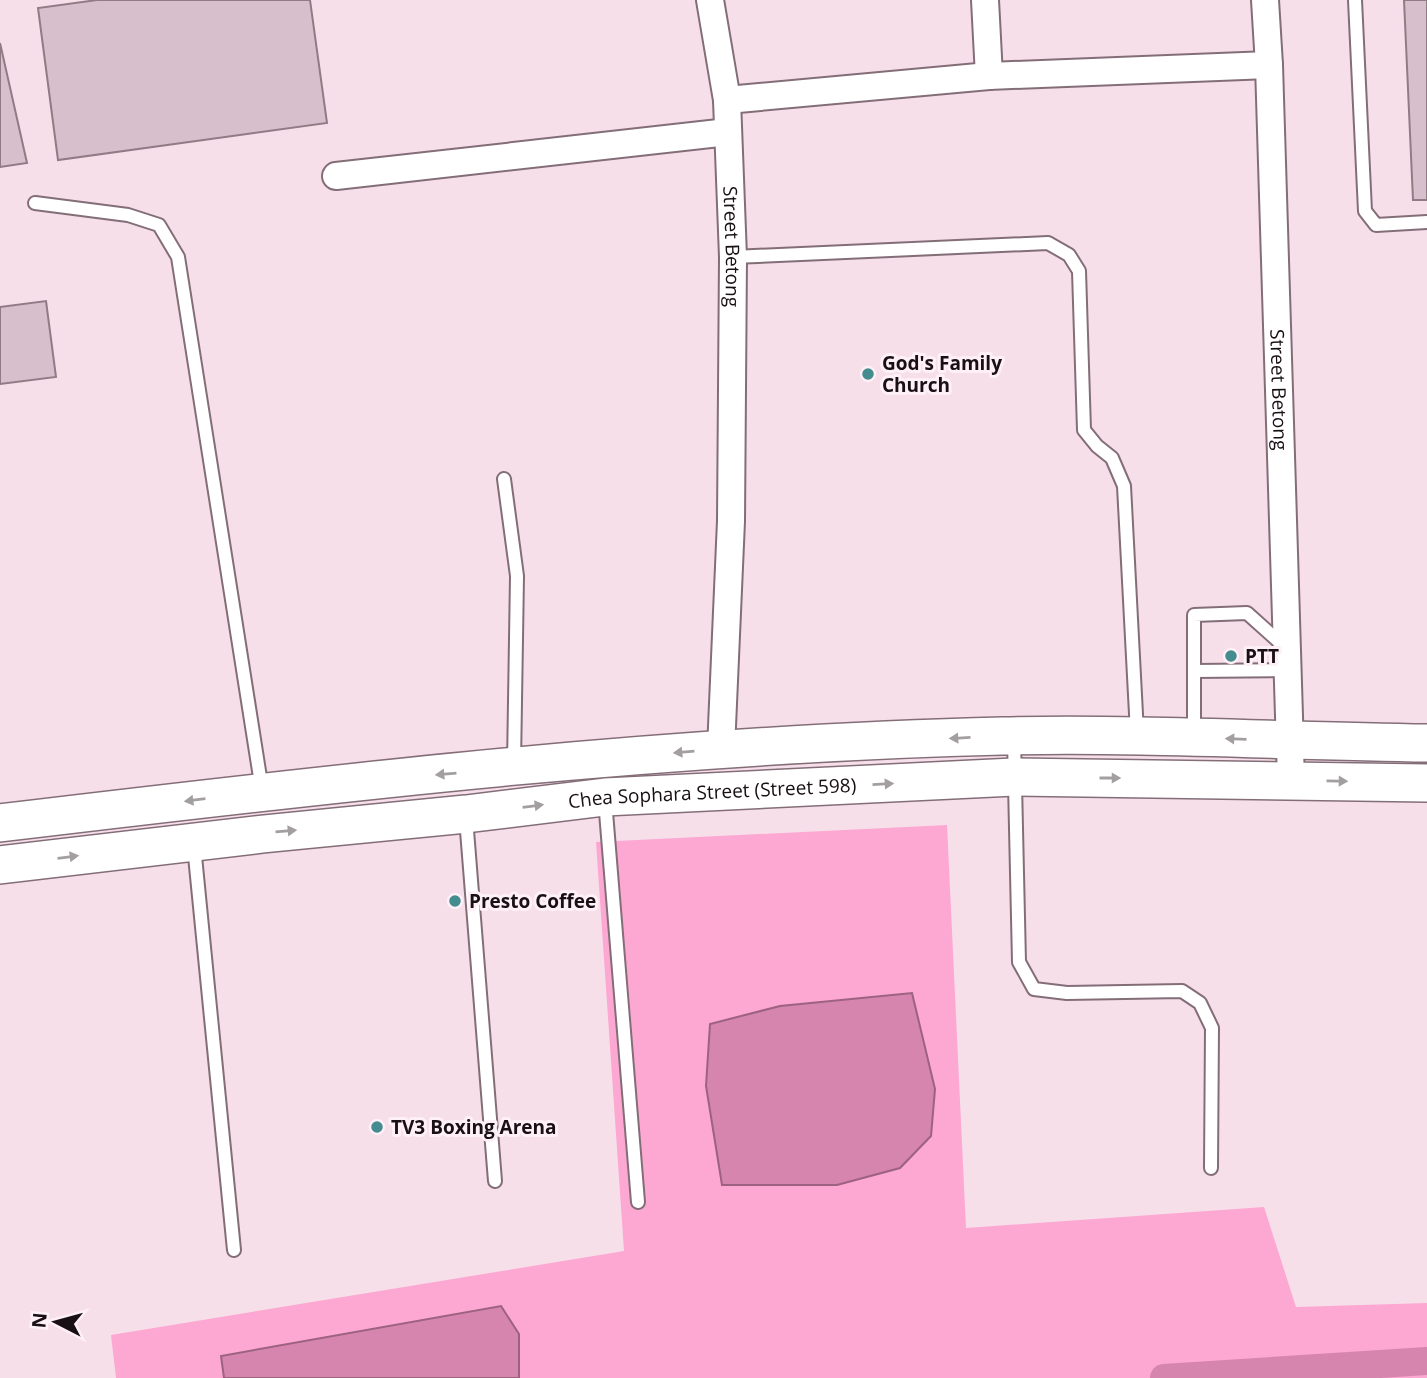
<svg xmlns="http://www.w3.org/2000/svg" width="1427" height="1378" viewBox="0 0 1427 1378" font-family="'Open Sans',sans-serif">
<rect width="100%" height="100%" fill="#f7dfea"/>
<path fill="#fca8d2" d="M 947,825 L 966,1228 L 1264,1207 L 1296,1307 L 1427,1303 L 1427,1378 L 116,1378 L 111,1335 L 624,1251 L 596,842 Z"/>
<g fill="#d685ae" stroke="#9d6280" stroke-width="2">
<path d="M 912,993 L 935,1089 L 931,1136 L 900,1168 L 837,1185 L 722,1185 L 706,1086 L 710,1024 L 780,1006 Z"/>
<path d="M 501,1306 L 519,1334 L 519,1378 L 224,1378 L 221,1356 Z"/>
</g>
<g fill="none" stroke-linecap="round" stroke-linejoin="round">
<path stroke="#d685ae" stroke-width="28" d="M 1164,1378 L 1427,1361"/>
</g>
<g fill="#d7c0cb" stroke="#917b85" stroke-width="2">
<path d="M 97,0 L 310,0 L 327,123 L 58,160 L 38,8 Z"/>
<path d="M 1404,0 L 1427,0 L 1427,200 L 1413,200 Z"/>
<path d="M 0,43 L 27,163 L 0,167 Z"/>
<path d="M 46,301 L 56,377 L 0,384 L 0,307 Z"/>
</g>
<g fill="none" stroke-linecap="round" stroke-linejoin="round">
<g stroke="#836e78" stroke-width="16">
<g id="lane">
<path d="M 1355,0 L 1365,211 L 1376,225 L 1427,222"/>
<path d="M 35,203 L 128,215 L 159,225 L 178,257 L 262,790"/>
<path d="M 733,257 L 1048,243 L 1069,255 L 1079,271 L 1084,430 L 1097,446 L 1112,458 L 1124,486 L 1137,733"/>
<path d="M 504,479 L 517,576 L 514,764"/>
<path d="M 1194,671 L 1288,670"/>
<path d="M 1194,734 L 1194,615 L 1247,613 L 1285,647"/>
<path d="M 1014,739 L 1019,962 L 1034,989 L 1067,993 L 1182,991 L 1200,1003 L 1212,1028 L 1211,1168"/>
<path d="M 605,800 L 638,1202"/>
<path d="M 466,818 L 495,1181"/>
<path d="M 194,846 L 234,1250"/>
</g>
</g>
<g stroke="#836e78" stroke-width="30">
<g id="street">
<path id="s1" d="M 710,0 L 727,100 L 733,257 L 731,521 L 721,749"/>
<path d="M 985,0 L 989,76"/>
<path id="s2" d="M 1265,0 L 1269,65 L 1291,781"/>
<path d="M 727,100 L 989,76 L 1269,65"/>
<path d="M 336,176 L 728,132"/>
</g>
</g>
<g stroke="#836e78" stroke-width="40">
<g id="secondary">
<path d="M 0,823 C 333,783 667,744 1003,736 C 1144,733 1286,741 1427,743"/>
<path id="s3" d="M 0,865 L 263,834 L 466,814 L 605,797 L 1014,777 L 1427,783"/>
</g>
</g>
<use href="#lane" stroke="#fff" stroke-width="12"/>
<use href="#street" stroke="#fff" stroke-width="26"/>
<use href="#secondary" stroke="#fff" stroke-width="37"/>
</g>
<defs><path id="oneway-solid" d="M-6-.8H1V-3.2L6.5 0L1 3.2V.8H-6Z" transform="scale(1.75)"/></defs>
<g fill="#a39fa1">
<use href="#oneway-solid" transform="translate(960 738) rotate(177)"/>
<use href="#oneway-solid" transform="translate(1236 739) rotate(-178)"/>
<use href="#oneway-solid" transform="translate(684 752) rotate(175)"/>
<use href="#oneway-solid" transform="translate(446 774) rotate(175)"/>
<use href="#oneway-solid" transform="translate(1110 778)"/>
<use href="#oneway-solid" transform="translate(1337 781) rotate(1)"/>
<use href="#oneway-solid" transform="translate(883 784) rotate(-3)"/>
<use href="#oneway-solid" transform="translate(195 800) rotate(173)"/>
<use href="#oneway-solid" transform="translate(533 806) rotate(-7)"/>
<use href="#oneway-solid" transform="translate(286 831) rotate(-5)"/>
<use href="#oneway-solid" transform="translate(68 857) rotate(-7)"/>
</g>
<g fill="#448c8f" stroke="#fef0f6" stroke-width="2.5">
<circle cx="868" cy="374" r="7"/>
<circle cx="1231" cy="656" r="7"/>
<circle cx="455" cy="901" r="7"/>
<circle cx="377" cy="1127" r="7"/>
</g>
<g text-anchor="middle" stroke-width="6" stroke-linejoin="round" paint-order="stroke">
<g font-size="19" fill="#181014" stroke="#fef0f6">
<text dy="7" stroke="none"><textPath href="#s1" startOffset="248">Street Betong</textPath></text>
<text dy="7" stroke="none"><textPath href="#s2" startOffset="390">Street Betong</textPath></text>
<text dy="7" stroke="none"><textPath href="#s3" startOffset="716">Chea Sophara Street (Street 598)</textPath></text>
</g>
<g font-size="19" font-weight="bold" fill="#181014" stroke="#fef0f6" text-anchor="start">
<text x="882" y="370">God's Family<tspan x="882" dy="22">Church</tspan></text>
<text x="1245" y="663">PTT</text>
<text x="469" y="908">Presto Coffee</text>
<text x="391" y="1134">TV3 Boxing Arena</text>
</g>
</g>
<g transform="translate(56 1322) rotate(276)" stroke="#fef0f6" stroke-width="5" paint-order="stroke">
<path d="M0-5L12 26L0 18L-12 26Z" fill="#181014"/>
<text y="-10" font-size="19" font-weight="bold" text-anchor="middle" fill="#181014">N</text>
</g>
</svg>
